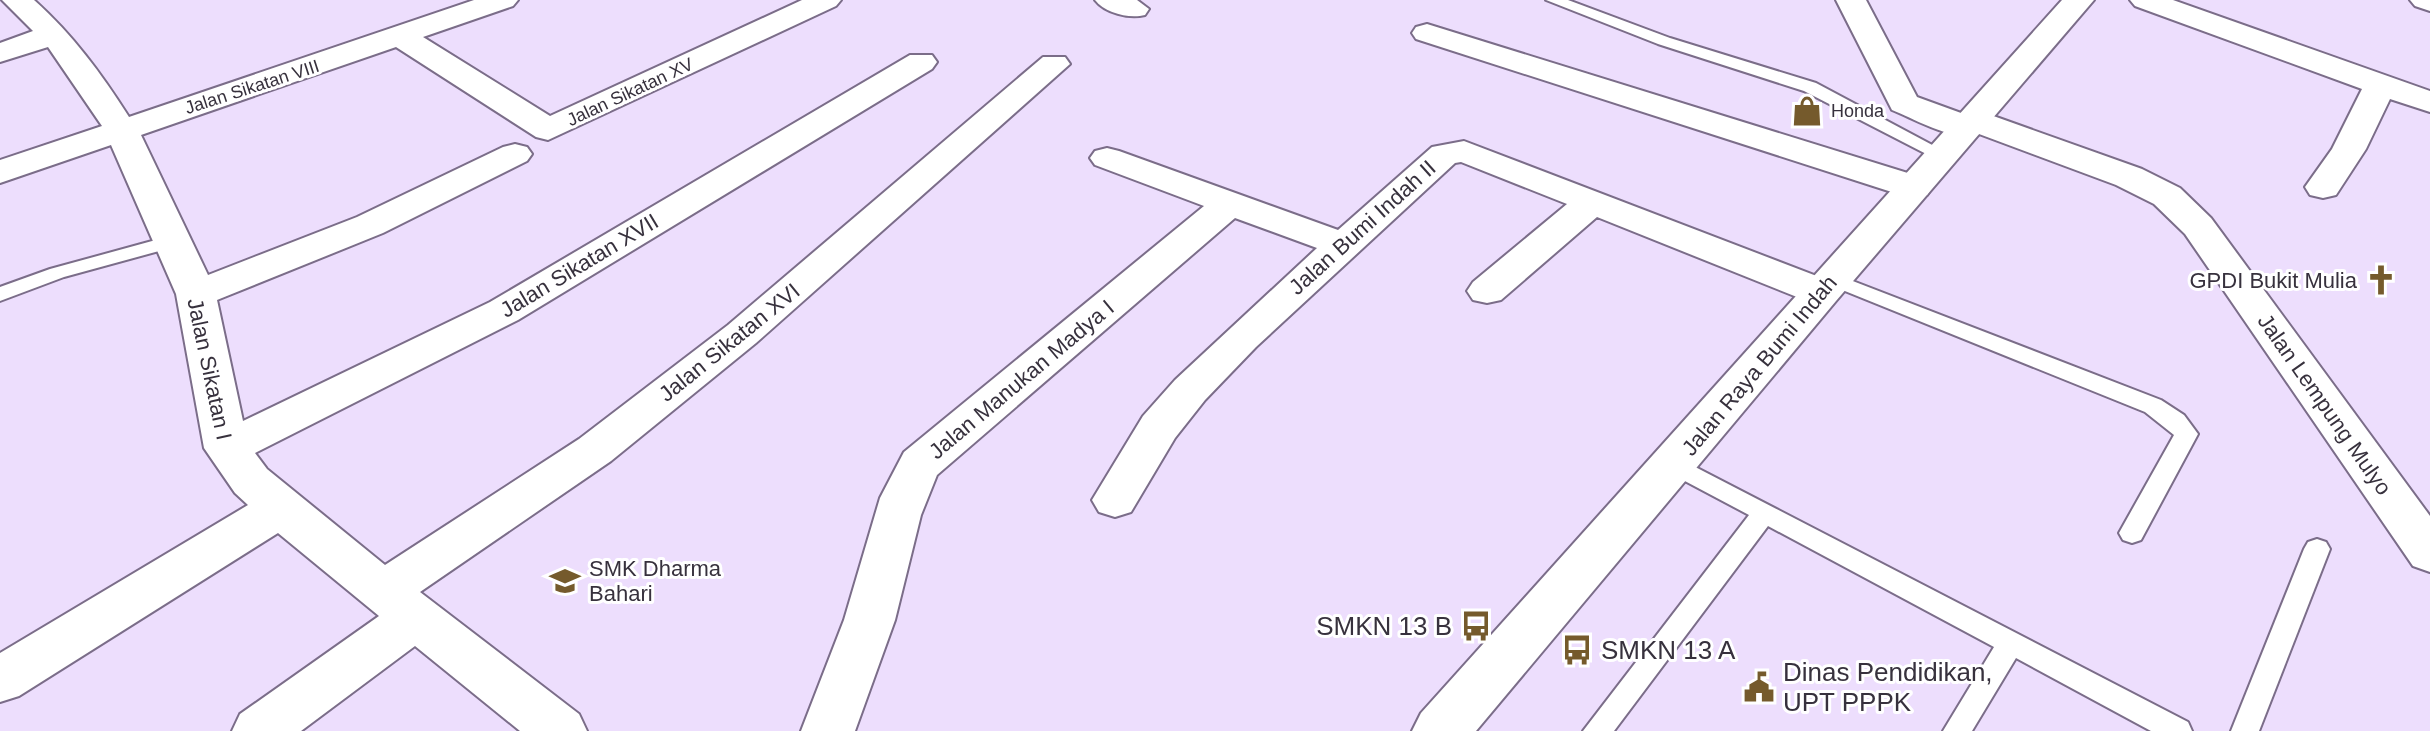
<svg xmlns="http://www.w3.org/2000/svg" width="2430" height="731" viewBox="0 0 2430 731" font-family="Helvetica,sans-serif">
<rect width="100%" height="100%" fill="#eddefd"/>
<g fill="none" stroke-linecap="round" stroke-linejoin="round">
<g stroke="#7b6d89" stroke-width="4">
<g id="service">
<path d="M 1546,0 L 1568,0 L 1670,38 L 1816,83 L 1951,155 L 1948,159 L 1936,159 L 1804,91 L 1658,44 Z"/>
<path d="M 174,235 L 181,237 L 184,241 L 181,245 L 64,277 L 0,301 L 0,287 L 50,269 Z"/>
<path d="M 1832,273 L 2161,400 L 2184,415 L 2198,434 L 2141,540 L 2132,543 L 2123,540 L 2119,533 L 2174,435 L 2145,412 L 1825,283 L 1822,279 L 1825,275 Z"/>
<path d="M 1674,456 L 2188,722 L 2192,731 L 2151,731 L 2016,658 L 1972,731 L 1943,731 L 1994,647 L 1768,526 L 1614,731 L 1583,731 L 1749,515 L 1666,471 L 1662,465 L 1666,459 Z"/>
<path d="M 2317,539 L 2326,542 L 2330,549 L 2259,731 L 2231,731 L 2304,549 L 2308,542 Z"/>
</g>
</g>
<g stroke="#7b6d89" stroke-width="4">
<g id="minor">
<path d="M 2,0 L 34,0 C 73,35 101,73 129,117 L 474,0 L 518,0 L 513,6 L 423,37 L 550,116 L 802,0 L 841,0 L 836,6 L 548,140 L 536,137 L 396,47 L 141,135 L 208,275 L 357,217 L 503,147 L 515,144 L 527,147 L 532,154 L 527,161 L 383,233 L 217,300 L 243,421 L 490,302 L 910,55 L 932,55 L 937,62 L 932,69 L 518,320 L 255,453 L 267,469 L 385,565 L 579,439 L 728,325 L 1043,57 L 1065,57 L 1070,64 L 756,343 L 611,461 L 420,592 L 579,714 L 587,731 L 520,731 L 415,646 L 301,731 L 232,731 L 240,714 L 379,616 L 278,533 L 19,696 L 0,702 L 0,653 L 248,505 L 235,493 L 204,448 L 176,294 L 111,145 L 0,183 L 0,160 L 102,126 L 48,47 L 0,62 L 0,43 L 33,31 Z"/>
<path d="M 1095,0 L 1137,0 L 1149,9 L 1145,15 C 1129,19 1105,13 1095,0 Z"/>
<path d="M 1836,0 L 1866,0 L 1917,97 L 1961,113 L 1973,110 L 1985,113 L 2142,169 L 2180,188 L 2211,218 L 2430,516 L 2430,572 L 2413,566 L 2185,234 L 2154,204 L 2116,185 L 1979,134 C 1953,142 1917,120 1892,110 Z"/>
<path d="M 2130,0 L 2173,0 L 2430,91 L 2430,112 L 2390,99 L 2366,149 L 2336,195 L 2323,198 L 2310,195 L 2305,187 L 2332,149 L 2362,89 L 2135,6 Z"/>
<path d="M 2410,0 L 2430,0 L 2430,11 L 2415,6 Z"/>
<path d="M 1427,24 L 1927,179 L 1932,187 L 1927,195 L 1914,198 L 1901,195 L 1416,39 L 1412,33 L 1416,27 Z"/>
<path d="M 1464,141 L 1835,283 L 1841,292 L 1835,301 L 1821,304 L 1807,301 L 1597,217 L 1501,300 L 1487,303 L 1473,300 L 1467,291 L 1473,282 L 1567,204 L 1461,162 L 1455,163 L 1256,347 L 1205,400 L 1175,438 L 1131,512 L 1115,517 L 1099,512 L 1092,500 L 1143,416 L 1175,380 L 1317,248 L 1235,218 L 937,475 L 921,515 L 895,620 L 855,731 L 801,731 L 844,620 L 880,498 L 904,452 L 1204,206 L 1095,165 L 1090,158 L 1095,151 L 1107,148 L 1119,151 L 1338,230 L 1432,147 Z"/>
</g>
</g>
<g stroke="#7b6d89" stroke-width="4">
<path id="tertiary" d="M 2062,0 L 2094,0 L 1836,301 L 1476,731 L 1412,731 L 1421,713 Z"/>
</g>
<use href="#service" fill="#fff" fill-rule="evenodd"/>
<use href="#minor" fill="#fff" fill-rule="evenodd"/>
<use href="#tertiary" fill="#fff" fill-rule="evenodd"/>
</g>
<defs>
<g id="shop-bare" transform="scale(2.4)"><path d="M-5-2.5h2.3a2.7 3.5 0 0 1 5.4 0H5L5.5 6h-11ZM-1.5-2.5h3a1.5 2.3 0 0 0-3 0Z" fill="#755a2c" stroke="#fff" stroke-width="2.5" paint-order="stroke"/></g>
<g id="church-bare" transform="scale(2.4)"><path d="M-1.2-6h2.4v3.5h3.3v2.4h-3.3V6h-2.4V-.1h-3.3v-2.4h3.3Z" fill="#755a2c" stroke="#fff" stroke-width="2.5" paint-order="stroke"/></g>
<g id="school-bare" transform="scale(2.4)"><path d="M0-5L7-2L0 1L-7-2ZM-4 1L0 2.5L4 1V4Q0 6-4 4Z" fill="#755a2c" stroke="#fff" stroke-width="2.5" paint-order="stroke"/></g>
<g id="bus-bare" transform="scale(2.4)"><path d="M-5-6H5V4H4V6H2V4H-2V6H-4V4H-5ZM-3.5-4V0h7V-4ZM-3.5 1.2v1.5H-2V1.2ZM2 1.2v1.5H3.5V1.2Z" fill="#755a2c" stroke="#fff" stroke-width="2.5" paint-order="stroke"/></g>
<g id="civic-bare" transform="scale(2.4)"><path d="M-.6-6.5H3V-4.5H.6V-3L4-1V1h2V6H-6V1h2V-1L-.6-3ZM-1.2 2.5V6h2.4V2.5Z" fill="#755a2c" stroke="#fff" stroke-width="2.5" paint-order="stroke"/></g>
</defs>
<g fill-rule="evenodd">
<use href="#shop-bare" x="1807" y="111"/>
<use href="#church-bare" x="2381" y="280"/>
<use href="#school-bare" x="565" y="581"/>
<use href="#bus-bare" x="1476" y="626"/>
<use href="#bus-bare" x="1577" y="650"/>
<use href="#civic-bare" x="1759" y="687"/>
</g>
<g text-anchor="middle" stroke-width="6" stroke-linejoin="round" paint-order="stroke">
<g font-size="18" fill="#37313d" stroke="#fff">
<text transform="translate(252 87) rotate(-18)" y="6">Jalan Sikatan VIII</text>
<text transform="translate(630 92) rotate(-25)" y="6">Jalan Sikatan XV</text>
</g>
<g font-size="18" fill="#37313d" stroke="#fff" text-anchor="start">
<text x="1831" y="117">Honda</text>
</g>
<g font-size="22" fill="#37313d" stroke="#fff">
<text transform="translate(1362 227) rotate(-42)" y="8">Jalan Bumi Indah II</text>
<text transform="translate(579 265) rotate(-31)" y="8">Jalan Sikatan XVII</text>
<text transform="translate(729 342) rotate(-39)" y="8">Jalan Sikatan XVI</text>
<text transform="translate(1759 365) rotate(-50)" y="8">Jalan Raya Bumi Indah</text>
<text transform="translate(210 369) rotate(78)" y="8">Jalan Sikatan I</text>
<text transform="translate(1021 379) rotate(-40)" y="8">Jalan Manukan Madya I</text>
<text transform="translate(2325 404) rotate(55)" y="8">Jalan Lempung Mulyo</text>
</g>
<g font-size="22" fill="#37313d" stroke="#fff" text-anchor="end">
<text x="2357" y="288">GPDI Bukit Mulia</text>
<text x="589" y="576" text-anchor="start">SMK Dharma<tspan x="589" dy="25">Bahari</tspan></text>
</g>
<g font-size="26" fill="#37313d" stroke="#fff" text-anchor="start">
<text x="1452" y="635" text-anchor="end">SMKN 13 B</text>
<text x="1601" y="659">SMKN 13 A</text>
<text x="1783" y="681">Dinas Pendidikan,<tspan x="1783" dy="30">UPT PPPK</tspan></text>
</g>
</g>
</svg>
